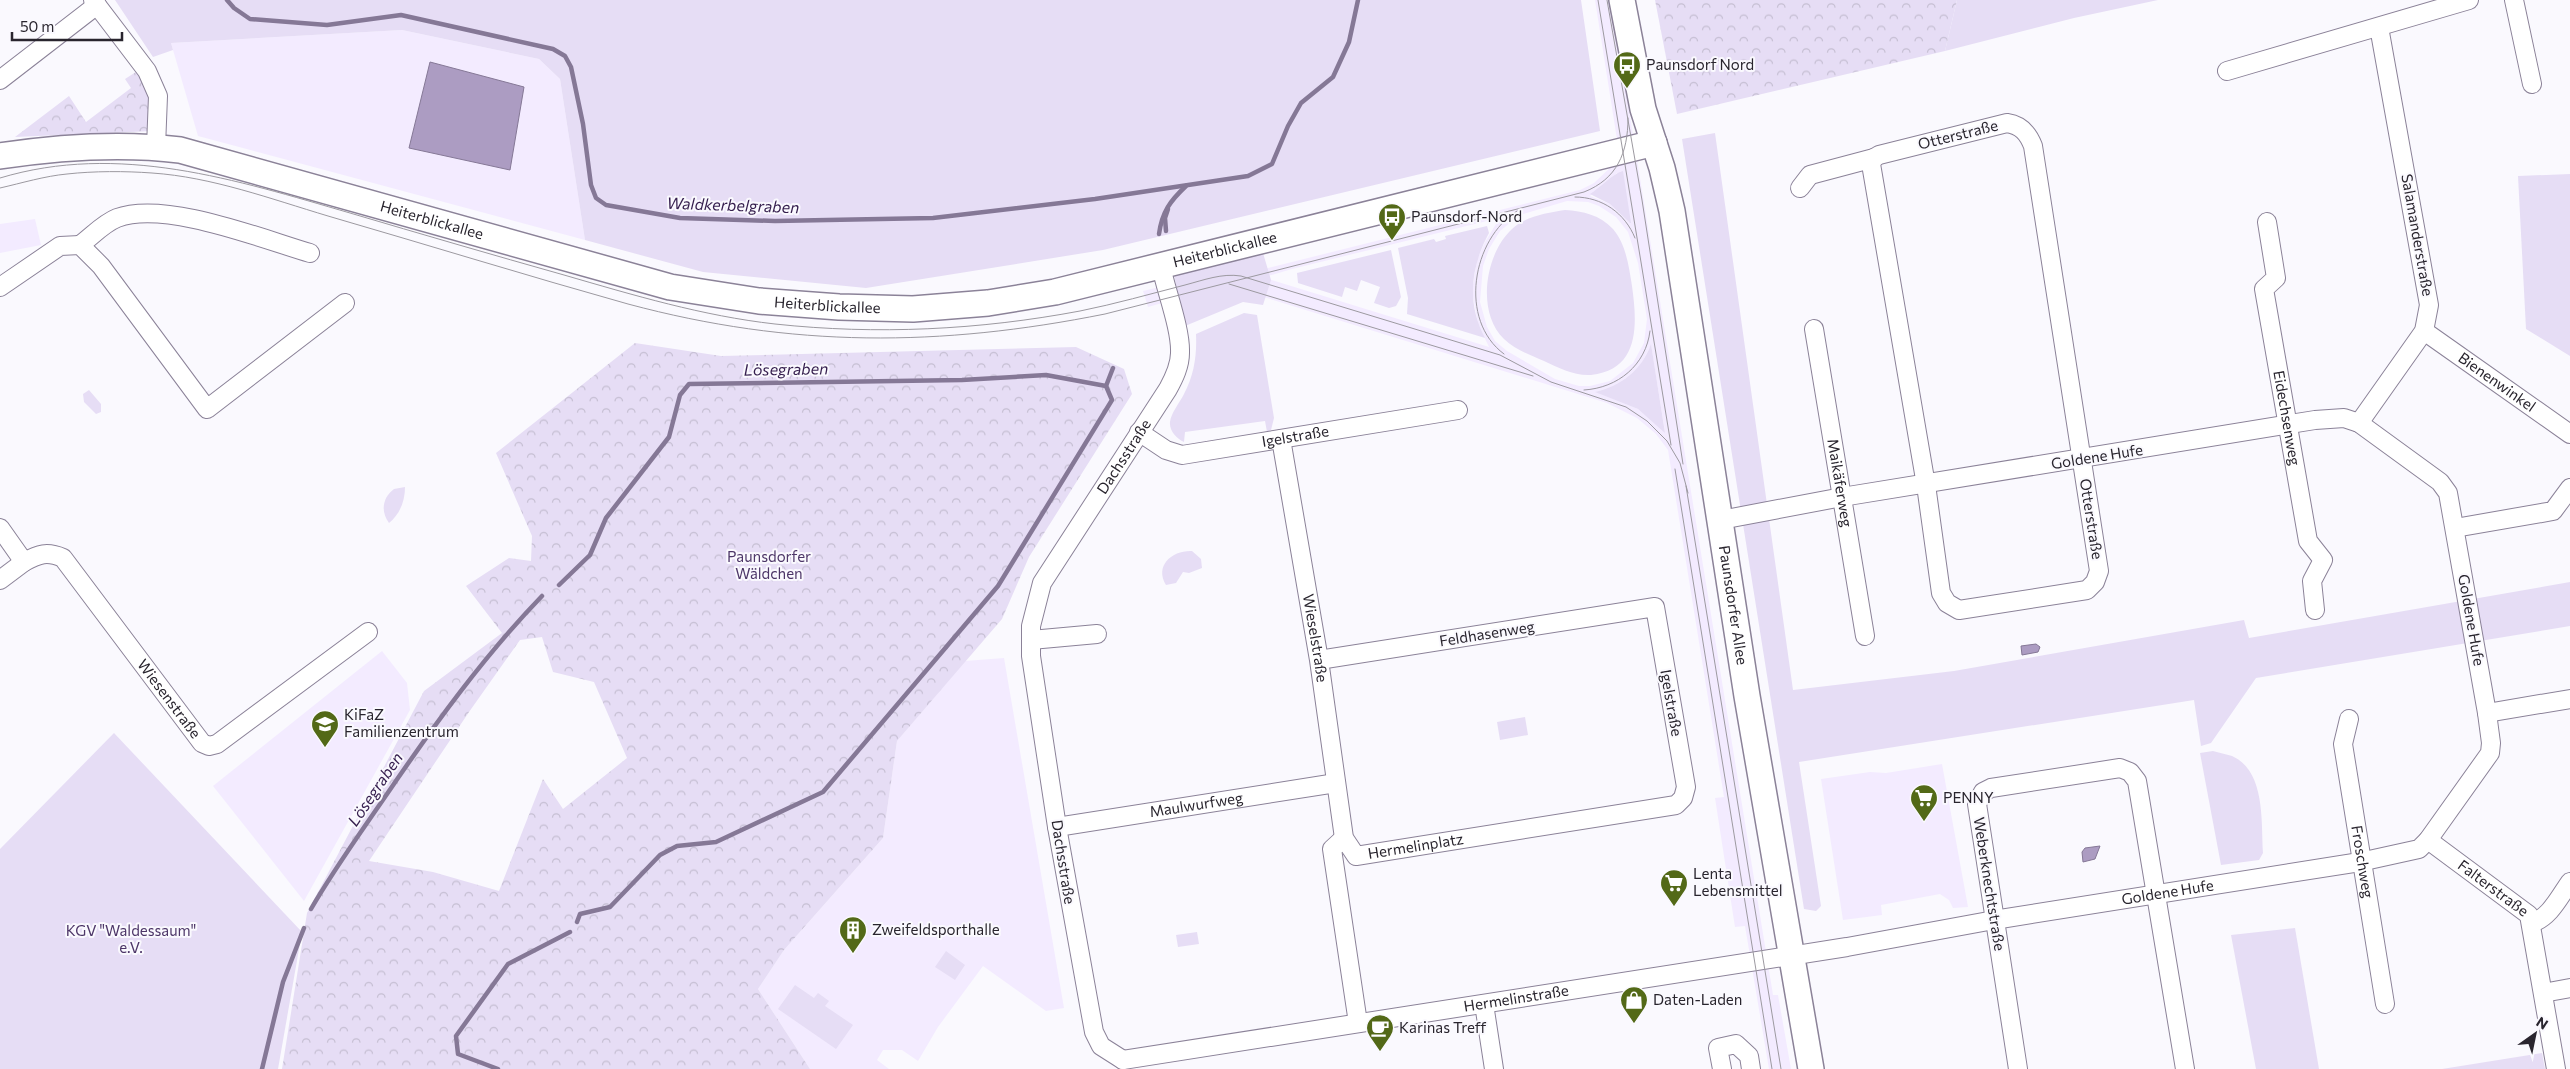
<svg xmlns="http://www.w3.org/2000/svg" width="2570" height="1069" viewBox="0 0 2570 1069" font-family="Commissioner,sans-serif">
<defs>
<pattern id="forest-crowns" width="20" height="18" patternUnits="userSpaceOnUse" patternTransform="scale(1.25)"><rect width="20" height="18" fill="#e6ddf5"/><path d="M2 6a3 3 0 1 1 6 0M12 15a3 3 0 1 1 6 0" fill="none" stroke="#c5bed2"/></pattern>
</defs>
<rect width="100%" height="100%" fill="#faf9fe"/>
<g fill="#f3ebff" fill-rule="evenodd">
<path d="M 1595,0 L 1611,0 L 1773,995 L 1778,995 L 1791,1069 L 1769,1069 L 1745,926 L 1735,927 L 1715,798 L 1724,797 L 1668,450 L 1656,434 L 1637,418 L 1607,403 L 1254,294 L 1180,298 L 1148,307 L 1143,291 L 1226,271 L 1248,273 L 1580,190 L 1594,183 L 1613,165 L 1619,152 ZM 1617,173 L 1630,223 L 1610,204 L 1590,196 ZM 1567,201 L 1588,202 L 1599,206 L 1616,217 L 1628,232 L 1638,263 L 1647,319 L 1644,343 L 1633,363 L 1610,381 L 1590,386 L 1579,386 L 1555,379 L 1507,351 L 1495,341 L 1487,327 L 1480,302 L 1483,266 L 1489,249 L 1500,231 L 1520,215 ZM 1495,219 L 1496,224 L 1485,242 L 1477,260 L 1472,291 L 1478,324 L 1489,347 L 1268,279 L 1268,276 L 1292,269 ZM 1651,345 L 1665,432 L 1638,409 L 1596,392 L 1614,386 L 1628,377 L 1641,365 Z"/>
<path d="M 402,30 L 539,59 L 560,79 L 585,240 L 198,136 L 171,43 Z"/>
<path d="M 35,219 L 41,245 L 0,253 L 0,224 Z"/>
<path d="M 382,651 L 407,683 L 410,710 L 304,901 L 213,786 Z"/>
<path d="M 1004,658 L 1064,1008 L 1046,1011 L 983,966 L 938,1027 L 918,1061 L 902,1050 L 883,1050 L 877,1060 L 889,1069 L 810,1069 L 758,989 L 784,950 L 883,838 L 897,741 L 965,661 Z"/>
<path d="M 1942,764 L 1968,907 L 1953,908 L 1949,900 L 1940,894 L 1881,905 L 1882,915 L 1843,920 L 1821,779 L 1870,772 L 1886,773 Z"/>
</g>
<g fill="#e6ddf5">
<path d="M 115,0 L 1581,0 L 1600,131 L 1103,250 L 866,288 L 703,272 L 585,240 L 560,79 L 539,59 L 402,30 L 171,43 L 173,50 L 153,57 Z"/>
<path d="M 1957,0 L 2158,0 L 2074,18 L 1945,51 Z"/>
<path d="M 1715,133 L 1793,690 L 1954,671 L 2244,620 L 2249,638 L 2570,582 L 2570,626 L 2256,678 L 2211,743 L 2201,746 L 2194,700 L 1799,762 L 1821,906 L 1816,911 L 1804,909 L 1682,139 Z"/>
<path d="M 1623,171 L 1631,223 L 1630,223 L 1610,204 L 1590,194 C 1600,188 1612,174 1623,171 Z"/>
<path d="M 2570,174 L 2570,356 L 2526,329 L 2518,176 Z"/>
<path d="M 1565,210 C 1583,211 1600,215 1613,229 C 1626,244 1629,267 1632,286 C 1637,322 1641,370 1591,375 C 1574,376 1559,368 1544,361 C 1531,355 1515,350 1504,339 C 1476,312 1485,254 1512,229 C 1526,216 1547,213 1565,210 Z"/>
<path d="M 1487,226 L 1489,233 C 1471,266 1466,303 1485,338 L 1407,314 L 1408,298 L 1398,248 L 1434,239 L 1436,242 L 1446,239 L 1445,236 Z"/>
<path d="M 1391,250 L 1401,297 L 1396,306 L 1389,308 L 1374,303 L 1380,287 L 1361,280 L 1357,291 L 1345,287 L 1342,297 L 1298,283 L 1297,273 Z"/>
<path d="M 1263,253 L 1271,280 L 1263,305 L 1243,302 L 1185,326 L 1174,275 Z"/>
<path d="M 1244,313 L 1257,315 L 1274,418 L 1271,430 L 1267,432 L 1265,421 L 1185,432 L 1184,442 C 1177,439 1169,431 1170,422 C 1171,413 1180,402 1184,394 C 1194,375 1197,356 1196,334 Z"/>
<path d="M 1651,344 L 1665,433 L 1638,409 L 1595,392 C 1621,386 1642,370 1651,344 Z"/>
<path d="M 89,390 L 101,404 L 101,412 L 96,414 L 84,402 L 83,394 Z"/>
<path d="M 405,487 C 405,501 400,514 389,523 C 380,511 383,497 394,489 Z"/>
<path d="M 1192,551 L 1201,559 L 1202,568 L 1189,573 L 1183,572 L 1176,583 L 1166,585 C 1154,565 1173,550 1192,551 Z"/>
<path d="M 1525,717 L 1528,735 L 1500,740 L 1497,722 Z"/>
<path d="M 114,733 L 302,932 L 278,1069 L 0,1069 L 0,849 Z"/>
<path d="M 2213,751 C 2219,753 2226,754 2232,756 C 2266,771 2261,823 2263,853 L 2259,860 L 2221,865 L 2200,753 Z"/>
<path d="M 2295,928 L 2319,1069 L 2256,1069 L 2231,935 Z"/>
<path d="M 1197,932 L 1199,944 L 1178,947 L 1176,935 Z"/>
<path d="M 946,951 L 965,965 L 955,980 L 935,967 Z"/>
<path d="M 795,985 L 814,998 L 818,993 L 829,1001 L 825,1006 L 853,1025 L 836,1049 L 778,1009 Z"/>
<path d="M 2542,1053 L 2545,1069 L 2442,1069 Z"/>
</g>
<g fill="url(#forest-crowns)" fill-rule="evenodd">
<path d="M 1655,0 L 1957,0 L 1945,51 L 1677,114 Z"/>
<path d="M 139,70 L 153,96 L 153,131 L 15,137 L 69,96 L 86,122 L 131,88 L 125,79 Z"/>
<path d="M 635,343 L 721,356 L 1076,347 L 1124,369 L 1132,394 L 1029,557 L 1002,619 L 897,741 L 883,838 L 784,950 L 758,989 L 810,1069 L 282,1069 L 307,913 L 424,691 L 502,633 L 466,586 L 509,558 L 531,561 L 532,536 L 496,453 ZM 542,637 L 553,672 L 594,682 L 627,758 L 563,809 L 543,779 L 499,891 L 433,872 L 369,861 L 469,712 L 520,640 Z"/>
</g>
<g fill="#ac9cc2" stroke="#857896">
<path d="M 430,62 L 524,87 L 510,170 L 409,148 Z"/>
<path d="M 2036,644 L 2040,647 L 2038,652 L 2022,655 L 2021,646 Z"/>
<path d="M 2100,846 L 2095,859 L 2083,862 L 2082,852 L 2085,848 Z"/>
</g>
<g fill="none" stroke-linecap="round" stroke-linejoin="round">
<g stroke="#857896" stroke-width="4.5">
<path d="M 227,0 L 234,8 L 250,19 L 327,25 L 401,15 L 553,49 L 565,56 L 571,67 L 583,124 L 591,185 L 596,198 L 606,205 L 680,218 L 775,221 L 933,218 L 1095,199 L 1248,176 L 1272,164 L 1288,126 L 1301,103 L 1333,77 L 1349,42 L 1358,0"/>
<path d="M 1166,231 L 1165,218 L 1168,209"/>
<path d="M 1159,234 C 1162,212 1170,201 1186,186"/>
<path d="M 559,585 L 590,555 L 606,518 L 669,437 L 680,395 L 689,384 L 962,380 L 1046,375 L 1106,386 L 1113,368"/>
<path d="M 311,909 C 334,869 361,832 387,794 C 434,725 484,656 542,596"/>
<path d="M 577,922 L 580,914 L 610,907 L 660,855 L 677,846 L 716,842 L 823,792 L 998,586 L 1112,400 L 1106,386"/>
<path d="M 262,1069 L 283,982 L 304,928"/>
<path d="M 498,1069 L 458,1054 L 456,1036 L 508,964 L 570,932"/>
</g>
<g stroke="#8b8298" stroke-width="20">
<g id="street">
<path d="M 93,0 L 147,71 L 158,96 L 156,147"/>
<path d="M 2514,0 L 2532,84"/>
<path d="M 2227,71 L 2469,0"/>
<path d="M 0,80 L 97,5"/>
<path d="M 2007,123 C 2021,125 2028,133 2033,146 L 2099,571 L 2095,582 L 2087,590 L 1959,610 L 1947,603 L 1941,593 L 1926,485 L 1871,164 L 1874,158 L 1879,155 Z"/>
<path d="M 1800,188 L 1810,175 L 1874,158"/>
<path id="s1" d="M 2267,222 L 2276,278 L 2264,289 L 2308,541 L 2323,560 L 2312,581 L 2315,610"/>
<path d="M 80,245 C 92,236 104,223 117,218 C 165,200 262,239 310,253"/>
<path d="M 0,287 L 60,246 L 80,245 L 101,266 L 207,409 L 345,303"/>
<path id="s2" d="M 1814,329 L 1865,636"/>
<path id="s3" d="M 2424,331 L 2570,434"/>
<path d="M 2359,423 L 2424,331 L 2429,305 L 2379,27"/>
<path id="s4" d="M 1139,432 L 1166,450 L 1182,455 L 1458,410"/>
<path id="s5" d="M 1281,439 L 1319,660 L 1344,838 L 1356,856 L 1676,805 L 1683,798 L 1686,787 L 1655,607 L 1319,660"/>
<path id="s6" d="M 0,528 L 24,562 C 39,554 47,551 63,558 L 202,743 L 209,746 L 217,744 L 368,632"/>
<path d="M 2455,528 L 2553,511 L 2570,488"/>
<path d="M 0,580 L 24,562"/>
<path d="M 1031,640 L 1097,634"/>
<path d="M 2487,713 L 2570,699"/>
<path id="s7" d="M 2349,719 L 2343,744 L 2385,1004"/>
<path id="s8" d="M 1057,827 L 1336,783"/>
<path d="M 1344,838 L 1332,849 L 1358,1023"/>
<path id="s9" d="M 2428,840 L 2529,915 L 2556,1069"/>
<path d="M 2531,923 C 2549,919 2560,896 2570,882"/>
<path d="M 2543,993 L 2570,988"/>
<path d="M 1484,1004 L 1494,1069"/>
<path id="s10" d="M 1123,1060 L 1847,947 L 1994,920 L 2360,862 L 2419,849 L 2428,840 L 2490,753 L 2491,743 L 2487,713 L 2448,493 L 2440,482 L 2359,423 L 2344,418 L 2315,420 L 1842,497 L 1721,520"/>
<path id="s11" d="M 1123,1060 L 1101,1046 L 1094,1032 L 1057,827 L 1031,656 L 1031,626 L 1042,583 L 1168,389 C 1174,378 1180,366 1180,353 C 1181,329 1166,291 1161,266"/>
<path d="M 1722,1069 L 1718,1048 L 1736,1044 L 1749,1056 L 1751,1069"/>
<path d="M 2018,1069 L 1977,804 L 1983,792 L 1991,788 L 2120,768 L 2130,772 L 2137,781 L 2185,1069"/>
</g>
</g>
<g stroke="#8b8298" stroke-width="28">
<g id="secondary">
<path id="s12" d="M 1622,0 L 1643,109 L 1662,168 L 1672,211 L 1747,696 L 1811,1069"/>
<path id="s13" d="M 0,156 C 60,147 120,143 180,150 L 670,287 L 759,301 L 839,307 L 913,309 L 988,303 L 1055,292 L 1654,143"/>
</g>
</g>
<use href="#street" stroke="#fff" stroke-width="18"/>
<use href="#secondary" stroke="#fff" stroke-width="25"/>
<g stroke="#9c99a0" stroke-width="1">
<path d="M 1598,0 L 1671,445"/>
<path d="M 1607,0 L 1642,200 L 1683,464"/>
<path d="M 0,178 C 119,142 236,180 350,213 C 421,234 493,255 564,275 C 633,295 703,316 775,324 C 877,335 979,330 1080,311 C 1115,304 1150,294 1185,285 C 1204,280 1222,273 1241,276 L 1500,355 L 1551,382 L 1626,407 L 1647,421 L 1667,441 L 1680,463 L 1688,493"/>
<path d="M 0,188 C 22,183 45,176 67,174 C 94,171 125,171 152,173 C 212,177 271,199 328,216 C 428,245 528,276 628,304 C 792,348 940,347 1105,314 L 1584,192 C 1617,179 1628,153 1628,118"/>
<path d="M 1575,197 C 1602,197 1625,213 1635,238"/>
<path d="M 1229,284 L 1533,376"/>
<path d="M 1504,354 C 1458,320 1472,239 1517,211"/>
<path d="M 1584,390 C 1618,388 1646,365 1650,331"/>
<path d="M 1675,469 L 1772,1069"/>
<path d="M 1686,486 L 1781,1069"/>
</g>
</g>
<defs>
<g id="bus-pin" transform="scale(1.4375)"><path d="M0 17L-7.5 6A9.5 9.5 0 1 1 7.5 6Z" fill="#536917" stroke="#faf9fe"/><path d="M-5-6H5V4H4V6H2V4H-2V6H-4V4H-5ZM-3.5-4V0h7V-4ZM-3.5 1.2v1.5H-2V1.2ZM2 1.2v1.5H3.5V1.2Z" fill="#fff"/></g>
<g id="school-pin" transform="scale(1.4375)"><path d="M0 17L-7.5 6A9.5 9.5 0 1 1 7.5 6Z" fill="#536917" stroke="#faf9fe"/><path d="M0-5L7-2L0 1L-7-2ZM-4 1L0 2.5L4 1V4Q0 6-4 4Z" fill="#fff"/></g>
<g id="supermarket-pin" transform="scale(1.4375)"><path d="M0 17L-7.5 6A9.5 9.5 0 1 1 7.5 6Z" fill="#536917" stroke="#faf9fe"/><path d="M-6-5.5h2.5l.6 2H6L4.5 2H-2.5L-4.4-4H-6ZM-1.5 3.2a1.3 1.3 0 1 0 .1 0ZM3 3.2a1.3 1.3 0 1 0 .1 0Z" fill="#fff"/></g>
<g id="building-pin" transform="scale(1.4375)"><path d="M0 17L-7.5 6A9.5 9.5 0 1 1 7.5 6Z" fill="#536917" stroke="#faf9fe"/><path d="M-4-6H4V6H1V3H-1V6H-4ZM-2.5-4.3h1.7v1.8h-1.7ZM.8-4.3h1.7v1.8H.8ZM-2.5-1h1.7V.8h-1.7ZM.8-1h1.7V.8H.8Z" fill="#fff"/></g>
<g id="shop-pin" transform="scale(1.4375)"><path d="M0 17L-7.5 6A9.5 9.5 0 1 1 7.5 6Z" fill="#536917" stroke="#faf9fe"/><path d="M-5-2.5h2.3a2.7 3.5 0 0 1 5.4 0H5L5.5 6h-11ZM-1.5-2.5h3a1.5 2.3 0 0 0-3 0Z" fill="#fff"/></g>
<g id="cafe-pin" transform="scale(1.4375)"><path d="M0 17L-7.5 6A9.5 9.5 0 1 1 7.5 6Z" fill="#536917" stroke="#faf9fe"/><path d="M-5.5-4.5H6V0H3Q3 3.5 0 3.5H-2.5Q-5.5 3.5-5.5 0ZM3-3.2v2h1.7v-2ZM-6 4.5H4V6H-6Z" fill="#fff"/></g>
</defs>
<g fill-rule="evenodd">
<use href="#bus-pin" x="1627" y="65"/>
<use href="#bus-pin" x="1392" y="217"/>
<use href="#school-pin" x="325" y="724"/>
<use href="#supermarket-pin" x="1924" y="798"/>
<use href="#supermarket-pin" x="1674" y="883"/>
<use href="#building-pin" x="853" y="930"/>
<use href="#shop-pin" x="1634" y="1000"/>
<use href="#cafe-pin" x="1380" y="1028"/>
</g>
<g text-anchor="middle" stroke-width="4" stroke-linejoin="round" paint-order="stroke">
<g font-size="15" fill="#29252e" stroke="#faf9fe" text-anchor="start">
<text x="1646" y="70">Paunsdorf Nord</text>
<text x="1411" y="222">Paunsdorf-Nord</text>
<text x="344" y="720">KiFaZ<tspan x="344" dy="17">Familienzentrum</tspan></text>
<text x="1943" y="803">PENNY</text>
<text x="1693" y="879">Lenta<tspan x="1693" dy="17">Lebensmittel</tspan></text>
<text x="872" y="935">Zweifeldsporthalle</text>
<text x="1653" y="1005">Daten-Laden</text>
<text x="1399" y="1033">Karinas Treff</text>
</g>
<g font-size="15" fill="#29252e" stroke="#faf9fe">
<text transform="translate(1958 135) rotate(-14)" y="5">Otterstraße</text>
<text dy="5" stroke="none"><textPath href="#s13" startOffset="442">Heiterblickallee</textPath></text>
<text transform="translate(2417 235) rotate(80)" y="5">Salamanderstraße</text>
<text dy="5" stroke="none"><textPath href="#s13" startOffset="1252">Heiterblickallee</textPath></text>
<text dy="5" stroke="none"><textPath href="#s13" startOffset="848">Heiterblickallee</textPath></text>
<text dy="5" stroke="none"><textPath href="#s3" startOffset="89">Bienenwinkel</textPath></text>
<text dy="5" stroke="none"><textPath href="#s1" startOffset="204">Eidechsenweg</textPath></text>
<text dy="5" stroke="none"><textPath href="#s4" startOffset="164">Igelstraße</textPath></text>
<text dy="5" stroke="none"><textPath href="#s11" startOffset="648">Dachsstraße</textPath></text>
<text transform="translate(2097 457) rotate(-9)" y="5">Goldene Hufe</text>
<text dy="5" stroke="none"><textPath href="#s2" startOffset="156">Maikäferweg</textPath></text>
<text transform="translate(2091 519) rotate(81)" y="5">Otterstraße</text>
<text dy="5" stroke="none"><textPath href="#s12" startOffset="616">Paunsdorfer Allee</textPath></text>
<text transform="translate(2471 620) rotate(80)" y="5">Goldene Hufe</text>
<text transform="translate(1487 634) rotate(-9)" y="5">Feldhasenweg</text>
<text dy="5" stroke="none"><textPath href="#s5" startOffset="202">Wieselstraße</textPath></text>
<text dy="5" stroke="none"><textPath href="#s6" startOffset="259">Wiesenstraße</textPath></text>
<text transform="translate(1671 703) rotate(80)" y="5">Igelstraße</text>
<text dy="5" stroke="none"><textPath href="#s8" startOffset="141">Maulwurfweg</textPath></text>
<text dy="5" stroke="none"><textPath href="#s5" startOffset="486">Hermelinplatz</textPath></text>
<text transform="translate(1063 862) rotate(81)" y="5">Dachsstraße</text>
<text dy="5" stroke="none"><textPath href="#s7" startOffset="145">Froschweg</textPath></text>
<text transform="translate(1989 884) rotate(81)" y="5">Weberknechtstraße</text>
<text dy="5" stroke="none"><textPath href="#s9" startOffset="81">Falterstraße</textPath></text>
<text dy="5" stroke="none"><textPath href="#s10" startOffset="1058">Goldene Hufe</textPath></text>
<text dy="5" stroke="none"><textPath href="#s10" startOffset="398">Hermelinstraße</textPath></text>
</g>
<g font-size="15" fill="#4d3668" stroke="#faf9fe">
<text x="769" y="562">Paunsdorfer<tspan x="769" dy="17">Wäldchen</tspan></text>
<text x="131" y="936">KGV "Waldessaum"<tspan x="131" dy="17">e.V.</tspan></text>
</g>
<g font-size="16" font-style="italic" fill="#341d4d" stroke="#faf9fe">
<text transform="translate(733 205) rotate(2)" y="6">Waldkerbelgraben</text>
<text transform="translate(786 369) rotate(-1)" y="6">Lösegraben</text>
<text transform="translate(375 789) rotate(-56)" y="6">Lösegraben</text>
</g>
</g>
<g transform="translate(2535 1034) rotate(33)" stroke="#faf9fe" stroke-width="4" paint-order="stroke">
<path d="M0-4L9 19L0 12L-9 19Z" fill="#29252e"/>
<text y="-8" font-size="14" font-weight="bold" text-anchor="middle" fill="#29252e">N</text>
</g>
<path d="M12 32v8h110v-8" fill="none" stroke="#29252e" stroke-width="2.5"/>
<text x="20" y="32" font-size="15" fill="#29252e" stroke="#faf9fe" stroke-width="4" paint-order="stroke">50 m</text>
</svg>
